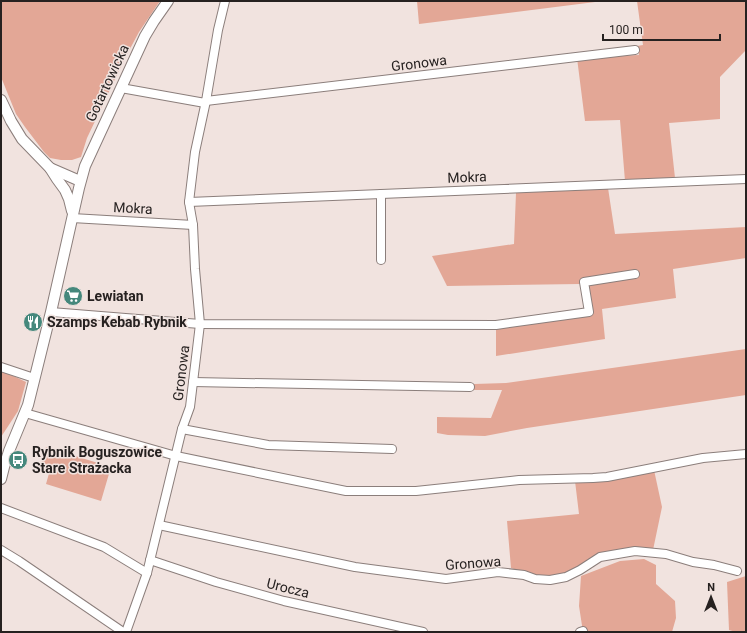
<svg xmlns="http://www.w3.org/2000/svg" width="747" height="633" viewBox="0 0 747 633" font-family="Roboto,sans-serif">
<rect width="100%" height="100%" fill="#f1e3df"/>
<g fill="#e3a796">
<path d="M 1,1 L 160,1 L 139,32 L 125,58 L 87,138 L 81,157 L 72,160 L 61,160 L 50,158 L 44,152 L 25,127 L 16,114 L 1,77 Z"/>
<path d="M 417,1 L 603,1 L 419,24 Z"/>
<path d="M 637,1 L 746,1 L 746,50 L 720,77 L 720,119 L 669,123 L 675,178 L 625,181 L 620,120 L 585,121 L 577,58 L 639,55 L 637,46 L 643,45 Z"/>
<path d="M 608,188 L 615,234 L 746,227 L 746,258 L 673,269 L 676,298 L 602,309 L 605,339 L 496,356 L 496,328 L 592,314 L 588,285 L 639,277 L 638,271 L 602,276 L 601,279 L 580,284 L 447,286 L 432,256 L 514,244 L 516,193 Z"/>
<path d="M 746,349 L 746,395 L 527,428 L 485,436 L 448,435 L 437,433 L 437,417 L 491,418 L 502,390 L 473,390 L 474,384 L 506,383 Z"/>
<path d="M 1,370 L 26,382 L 18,411 L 1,437 Z"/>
<path d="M 46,447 L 111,467 L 101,501 L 46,484 L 50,470 L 40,467 Z"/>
<path d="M 654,470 L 662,507 L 653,550 L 596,556 L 565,575 L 548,577 L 537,577 L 511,568 L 507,521 L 579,514 L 575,481 Z"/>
<path d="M 644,559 L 656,565 L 656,584 L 675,601 L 676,618 L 672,632 L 583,632 L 579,606 L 581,576 L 620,561 Z"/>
<path d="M 746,576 L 746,632 L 736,632 L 729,630 L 727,582 Z"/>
</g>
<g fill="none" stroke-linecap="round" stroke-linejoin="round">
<g stroke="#8b7e7b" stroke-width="10">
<g id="minor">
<path d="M 121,88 L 205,103"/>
<path d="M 206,101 L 635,50"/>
<path d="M 381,194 L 381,260"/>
<path d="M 189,202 L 381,194 L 746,179"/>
<path d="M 72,218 L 193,225"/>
<path d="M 51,312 L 200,324 L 496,325 L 589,312 L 584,282 L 635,274"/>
<path d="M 1,367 L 34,378"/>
<path d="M 193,382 L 470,387"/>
<path d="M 25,413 L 176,456 L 346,491 L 416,491 L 519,480 L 593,478 L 607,477 L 703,458 L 746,454"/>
<path d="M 182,429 L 268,445 L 392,449"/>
<path d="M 1,508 L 104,547 L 147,573"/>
<path d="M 159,525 L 355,567 L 446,579 L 498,572 L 524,575 L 535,579 L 550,580 L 566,577 L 580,570 L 600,557 L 635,551 L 666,554 L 693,562 L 714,565 L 737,571"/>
<path d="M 1,550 L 19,561 L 123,632"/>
<path d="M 150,560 L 216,582 L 284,601 L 423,632"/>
<path d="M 126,632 L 147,573 L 182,429 L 190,407 L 200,324 L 195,269 L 193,225 L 189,202 L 195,152 L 206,101 L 218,30 L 225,1"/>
<path d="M 580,632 L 583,631"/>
</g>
</g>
<g stroke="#8b7e7b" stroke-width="12">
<g id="tertiary">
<path d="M 1,100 L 11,121 L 22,139 L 50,168 L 57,179 L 65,190 L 69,199 L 72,211"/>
<path d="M 50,168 L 80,181"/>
<path d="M 1,479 L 4,467 L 9,451 L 28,405 L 51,312 L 79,188 L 85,166 L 145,36 L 154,21 L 168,1"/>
</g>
</g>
<use href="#minor" stroke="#fff" stroke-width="8"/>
<use href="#tertiary" stroke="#fff" stroke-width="10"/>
</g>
<defs>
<g id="supermarket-disc" transform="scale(1)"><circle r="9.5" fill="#45887c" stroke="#f1e3df"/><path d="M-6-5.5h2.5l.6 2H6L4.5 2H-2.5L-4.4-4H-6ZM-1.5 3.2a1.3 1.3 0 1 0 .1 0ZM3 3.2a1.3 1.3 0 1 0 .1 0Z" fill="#fff"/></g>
<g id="restaurant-disc" transform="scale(1)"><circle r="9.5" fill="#45887c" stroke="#f1e3df"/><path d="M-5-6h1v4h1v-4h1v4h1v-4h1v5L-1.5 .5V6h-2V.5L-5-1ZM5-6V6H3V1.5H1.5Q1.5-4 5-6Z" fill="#fff"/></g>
<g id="bus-disc" transform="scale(1)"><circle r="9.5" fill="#45887c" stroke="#f1e3df"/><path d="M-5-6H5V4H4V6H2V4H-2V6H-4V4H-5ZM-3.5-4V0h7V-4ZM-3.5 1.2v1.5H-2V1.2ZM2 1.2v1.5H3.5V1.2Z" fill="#fff"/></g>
</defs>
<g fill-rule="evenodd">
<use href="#supermarket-disc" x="73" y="296"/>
<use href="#restaurant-disc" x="33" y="322"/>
<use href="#bus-disc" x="18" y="460"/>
</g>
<g text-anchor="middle" stroke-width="3" stroke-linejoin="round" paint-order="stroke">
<g font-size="14" fill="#262120" stroke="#f1e3df">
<text transform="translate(419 63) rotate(-7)" y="5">Gronowa</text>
<text transform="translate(107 83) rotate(-65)" y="5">Gotartowicka</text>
<text transform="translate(467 177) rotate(-2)" y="5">Mokra</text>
<text transform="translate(133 208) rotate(3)" y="5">Mokra</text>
<text transform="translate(181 373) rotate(-83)" y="5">Gronowa</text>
<text transform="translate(473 563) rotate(-4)" y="5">Gronowa</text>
<text transform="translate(288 588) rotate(14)" y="5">Urocza</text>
</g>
<g font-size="14" font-weight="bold" fill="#262120" stroke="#f1e3df" text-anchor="start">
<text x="87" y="301">Lewiatan</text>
<text x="47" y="327">Szamps Kebab Rybnik</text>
<text x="32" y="457">Rybnik Boguszowice<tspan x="32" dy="16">Stare Strażacka</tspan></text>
</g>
</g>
<rect width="747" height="633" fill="none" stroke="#262120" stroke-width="4"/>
<g transform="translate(711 597)" stroke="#f1e3df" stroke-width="3" paint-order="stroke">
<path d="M0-3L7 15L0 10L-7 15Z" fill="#262120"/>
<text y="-6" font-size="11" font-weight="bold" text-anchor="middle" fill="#262120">N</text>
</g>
<path d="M603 34v6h117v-6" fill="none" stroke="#262120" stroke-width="2"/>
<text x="609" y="34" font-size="12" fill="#262120" stroke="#f1e3df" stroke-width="3" paint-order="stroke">100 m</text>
</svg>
